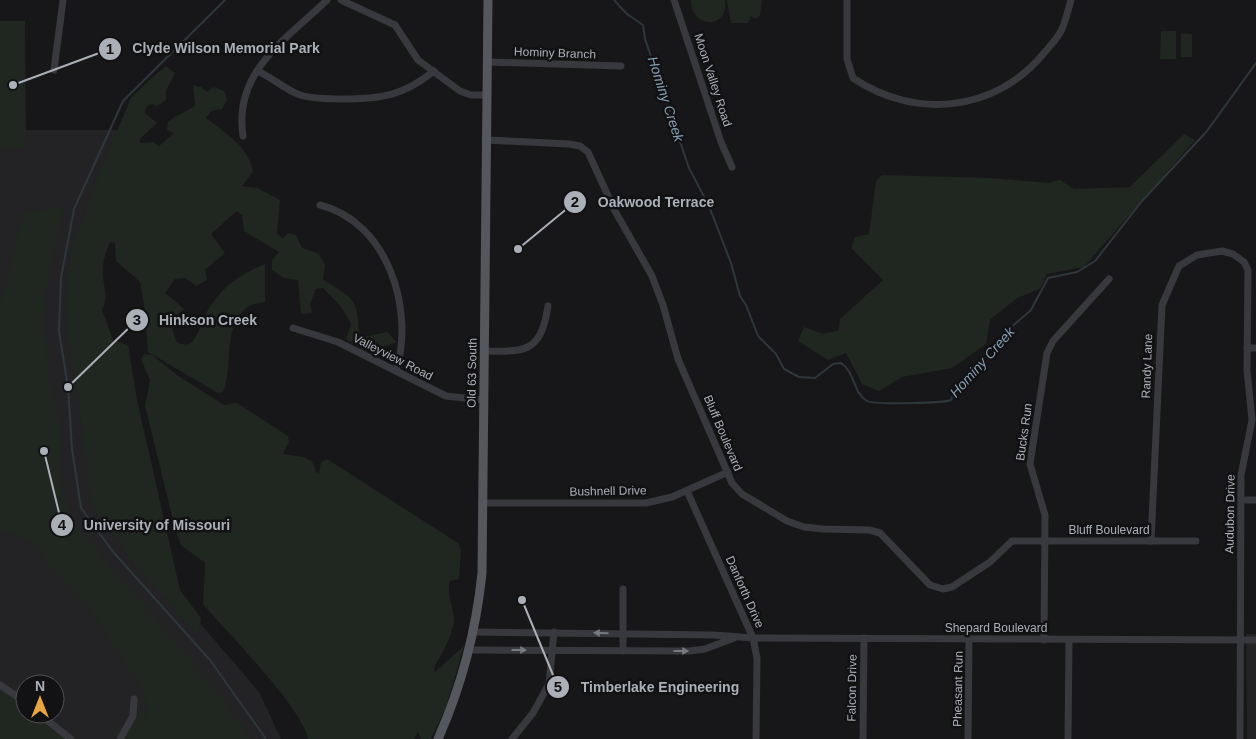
<svg xmlns="http://www.w3.org/2000/svg" width="1256" height="739" viewBox="0 0 1256 739" font-family="Arial,sans-serif">
<rect width="100%" height="100%" fill="#171719"/>
<g fill="#232326" fill-rule="evenodd">
<path d="M 0,130 L 131,130 L 95,256 L 95,500 L 259,692 L 281,739 L 0,739 ZM 25,684 L 55,684 L 55,714 L 25,714 Z"/>
<path d="M 1246,634 L 1256,634 L 1256,739 L 1247,739 Z"/>
</g>
<g fill="#1f2720">
<path d="M 691,0 L 725,0 C 729,31 690,28 691,0 Z"/>
<path d="M 727,0 L 762,0 L 760,15 L 756,19 L 751,16 L 748,23 L 731,23 Z"/>
<path d="M 0,21 L 25,21 L 26,148 L 0,148 Z"/>
<path d="M 1161,31 L 1176,31 L 1176,59 L 1160,59 Z"/>
<path d="M 1181,33 L 1192,34 L 1192,57 L 1181,57 Z"/>
<path d="M 166,66 L 175,73 L 166,91 L 166,100 L 157,106 L 152,104 L 146,107 L 145,113 L 157,123 L 139,140 L 141,143 L 153,142 L 159,146 L 174,133 L 167,130 L 168,122 C 177,114 186,113 195,105 L 193,85 L 201,87 L 207,92 L 213,87 L 224,91 L 227,100 L 222,109 L 211,111 L 206,118 C 225,133 249,146 253,172 L 242,186 L 257,188 L 280,200 L 277,234 L 283,238 L 288,233 L 296,235 L 302,248 L 319,254 L 325,265 L 323,280 C 356,299 358,300 359,338 L 387,332 L 397,342 L 366,352 L 346,339 L 351,324 L 342,308 L 323,288 L 316,289 L 310,304 L 312,313 L 301,314 L 298,280 L 284,278 L 272,270 L 272,260 L 279,252 L 244,231 L 242,215 L 237,211 L 211,234 L 225,253 L 205,270 L 207,280 L 196,286 L 185,278 L 175,279 L 165,293 L 184,309 C 168,323 171,324 177,343 C 183,344 188,346 192,342 C 198,336 201,324 204,317 C 219,289 236,276 265,264 L 265,302 C 259,303 251,304 246,308 C 222,328 234,366 223,392 L 218,393 L 148,352 L 145,310 L 140,282 L 116,261 L 115,243 L 110,242 C 105,253 102,264 103,276 C 104,291 109,296 102,310 L 113,340 L 128,345 L 137,400 L 180,590 L 201,618 L 198,636 L 136,566 L 91,504 L 78,391 L 69,345 L 67,301 L 70,253 L 103,164 L 131,98 L 147,82 Z"/>
<path d="M 1184,134 L 1195,140 L 1084,267 L 1047,274 L 1040,289 L 1017,298 L 990,320 L 986,344 L 952,368 L 902,377 L 879,391 L 862,384 L 846,353 L 828,360 L 798,341 L 804,327 L 823,334 L 839,330 L 840,319 L 883,280 L 851,248 L 855,237 L 869,234 L 876,181 L 882,175 L 991,178 L 1049,183 L 1060,180 L 1074,189 L 1130,187 Z"/>
<path d="M 63,208 L 44,299 L 48,376 L 60,424 L 62,491 L 76,526 L 206,678 L 251,739 L 123,739 C 132,730 133,717 142,709 L 145,718 L 149,712 L 142,690 L 94,614 L 71,590 L 28,539 L 0,530 L 0,306 L 24,211 Z"/>
<path d="M 144,354 L 152,355 L 177,375 L 224,405 L 237,403 L 288,436 L 289,442 L 283,454 L 303,457 L 312,461 L 316,472 L 319,473 L 321,462 L 327,459 L 458,543 L 461,550 L 459,579 L 450,581 C 446,597 454,605 454,620 C 453,636 441,654 434,668 L 435,672 L 464,646 L 446,707 L 431,739 L 421,739 L 418,732 L 414,739 L 308,739 C 303,709 226,631 203,604 L 205,563 L 181,545 L 176,532 L 145,406 L 150,380 L 141,359 Z"/>
<path d="M 0,688 L 25,705 L 25,714 L 36,714 L 66,739 L 0,739 Z"/>
</g>
<g fill="none" stroke-linecap="round" stroke-linejoin="round">
<g stroke="#2e373c" stroke-width="2">
<path d="M 225,0 L 123,101 L 74,209 L 61,278 L 59,331 L 68,387 L 72,449 L 81,508 L 114,553 L 210,660 L 266,739"/>
<path d="M 614,0 L 627,14 L 643,25 L 645,39 L 689,168 L 709,206 L 731,263 L 740,296 L 746,305 L 758,336 L 776,354 L 784,369 L 799,377 L 815,378 L 833,364 L 841,363 C 855,372 853,393 867,401 C 873,405 945,403 951,400 L 954,393 L 974,371 L 987,352 L 1009,329 L 1031,310 L 1048,278 L 1077,272 L 1095,261 L 1142,201 L 1207,131 L 1256,63"/>
</g>
<g stroke="#38393e" stroke-width="7">
<path d="M 341,0 L 395,25 L 418,60 L 460,91 L 471,95 L 486,95"/>
<path d="M 674,0 L 721,142 L 732,167"/>
<path d="M 847,0 L 847,59 L 853,78 C 915,120 996,112 1044,53 C 1050,46 1058,38 1062,29 C 1066,20 1068,10 1071,0"/>
<path d="M 488,62 L 621,66"/>
<path d="M 54,70 L 63,0"/>
<path d="M 257,71 C 272,77 284,89 300,95 C 313,99 328,99 342,99 C 381,99 403,96 434,71"/>
<path d="M 243,136 C 233,71 287,39 327,0"/>
<path d="M 487,140 L 569,144 L 580,146 L 588,152 L 615,211 L 652,276 L 663,305 L 678,359 L 732,483 L 742,494 L 787,521 L 804,527 L 823,529 L 869,530 L 880,533 L 930,585 L 943,589 L 952,587 L 990,562 L 1012,541 L 1196,541"/>
<path d="M 320,205 C 388,222 415,310 396,371"/>
<path d="M 293,328 L 338,342 L 446,396 L 484,400"/>
<path d="M 1247,348 L 1256,348"/>
<path d="M 486,351 C 526,352 541,352 548,306"/>
<path d="M 687,491 L 753,638 L 757,658 L 756,739"/>
<path d="M 1241,500 L 1256,500"/>
<path d="M 482,503 L 646,503 L 672,497 L 728,472"/>
<path d="M 1151,541 L 1162,305 L 1179,266 L 1197,255 L 1222,251 L 1233,254 L 1244,262 L 1248,270 L 1247,370 L 1252,420 L 1241,475 L 1240,739"/>
<path d="M 474,632 L 714,635 L 753,638 L 1256,640"/>
<path d="M 1044,640 L 1045,515 L 1030,464 L 1047,353 L 1053,341 L 1109,279"/>
<path d="M 470,650 L 689,651 L 705,649 L 734,638"/>
<path d="M 623,651 L 623,589"/>
<path d="M 0,685 L 25,702"/>
<path d="M 39,714 L 71,739"/>
<path d="M 120,739 L 133,716 L 134,699"/>
<path d="M 512,739 L 533,713 L 549,684 L 554,632"/>
<path d="M 863,739 L 864,638"/>
<path d="M 968,739 L 969,639"/>
<path d="M 1068,739 L 1069,640"/>
</g>
<path stroke="#54575d" stroke-width="9" d="M 438,739 C 462,685 476,632 482,573 L 488,0"/>
</g>
<defs><path id="oneway-solid" d="M-6-.8H1V-3.2L6.5 0L1 3.2V.8H-6Z" transform="scale(1.25)"/></defs>
<g fill="#777a81">
<use href="#oneway-solid" transform="translate(601 633) rotate(-179)"/>
<use href="#oneway-solid" transform="translate(519 650)"/>
<use href="#oneway-solid" transform="translate(681 651)"/>
</g>
<g text-anchor="middle" stroke-width="5" stroke-linejoin="round" paint-order="stroke">
<g font-size="12" fill="#aaafb8" stroke="#121214">
<text transform="translate(555 53) rotate(2)" y="4">Hominy Branch</text>
<text transform="translate(713 80) rotate(72)" y="4">Moon Valley Road</text>
<text transform="translate(393 357) rotate(27)" y="4">Valleyview Road</text>
<text transform="translate(1147 366) rotate(-88)" y="4">Randy Lane</text>
<text transform="translate(472 373) rotate(-89)" y="4">Old 63 South</text>
<text transform="translate(1024 432) rotate(-82)" y="4">Bucks Run</text>
<text transform="translate(723 433) rotate(67)" y="4">Bluff Boulevard</text>
<text transform="translate(608 491) rotate(-1)" y="4">Bushnell Drive</text>
<text transform="translate(1230 514) rotate(-89)" y="4">Audubon Drive</text>
<text x="1109" y="534">Bluff Boulevard</text>
<text transform="translate(745 592) rotate(66)" y="4">Danforth Drive</text>
<text x="996" y="632">Shepard Boulevard</text>
<text transform="translate(852 688) rotate(-89)" y="4">Falcon Drive</text>
<text transform="translate(958 689) rotate(-89)" y="4">Pheasant Run</text>
</g>
<g font-size="14" font-style="italic" fill="#839fb1" stroke="#121214">
<text transform="translate(666 99) rotate(72)" y="5">Hominy Creek</text>
<text transform="translate(982 362) rotate(-48)" y="5">Hominy Creek</text>
</g>
</g>
<path fill="none" stroke="#aaafb8" stroke-width="2" d="M13 85L110 49M518 249L575 202M68 387L137 320M44 451L62 525M522 600L558 687"/>
<g fill="#aaafb8" stroke="#121214" stroke-width="2">
<circle cx="13" cy="85" r="5"/>
<circle cx="518" cy="249" r="5"/>
<circle cx="68" cy="387" r="5"/>
<circle cx="44" cy="451" r="5"/>
<circle cx="522" cy="600" r="5"/>
<circle cx="110" cy="49" r="12"/>
<circle cx="575" cy="202" r="12"/>
<circle cx="137" cy="320" r="12"/>
<circle cx="62" cy="525" r="12"/>
<circle cx="558" cy="687" r="12"/>
</g>
<g font-size="15" text-anchor="middle" font-weight="bold" fill="#111">
<text x="110" y="54">1</text>
<text x="575" y="207">2</text>
<text x="137" y="325">3</text>
<text x="62" y="530">4</text>
<text x="558" y="692">5</text>
</g>
<g font-size="14" text-anchor="middle" font-weight="bold" fill="#aaafb8" stroke="#121214" stroke-width="5" stroke-linejoin="round" paint-order="stroke">
<text x="226" y="53">Clyde Wilson Memorial Park</text>
<text x="656" y="207">Oakwood Terrace</text>
<text x="208" y="325">Hinkson Creek</text>
<text x="157" y="530">University of Missouri</text>
<text x="660" y="692">Timberlake Engineering</text>
</g>
<g transform="translate(40 699)"><circle r="24" fill="#121214" stroke="#4f5156"/>
<path d="M0-4L9 19L0 12L-9 19Z" fill="#e9a53f"/>
<text y="-8" font-size="14" font-weight="bold" text-anchor="middle" fill="#aaafb8">N</text>
</g>
</svg>
